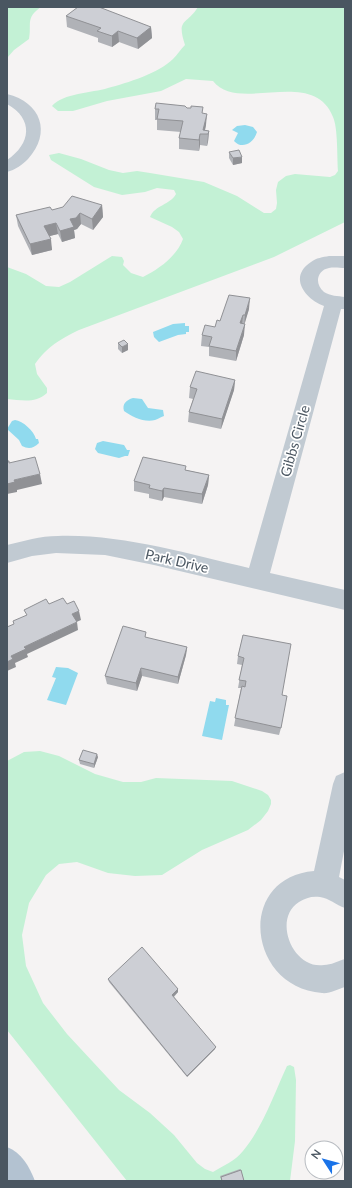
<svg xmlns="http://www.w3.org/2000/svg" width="352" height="1188" viewBox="0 0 352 1188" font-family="Lato,sans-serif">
<rect width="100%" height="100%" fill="#f5f3f3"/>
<g fill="#c3f1d5">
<path d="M 7,7 L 41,7 C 25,18 32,24 29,39 L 14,50 L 7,58 Z"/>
<path d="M 198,7 L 345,7 L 345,222 L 274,257 L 79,330 C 59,340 48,346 35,364 L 37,374 L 47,388 L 47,393 C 35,404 21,400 7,399 L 7,267 L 26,274 L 46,286 L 59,287 L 70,282 L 112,256 L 122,257 L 124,261 L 123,265 L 131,273 L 143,277 C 159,269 177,256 183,239 L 179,232 L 172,227 L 150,217 C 155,205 170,205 176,194 L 174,190 L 157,188 L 145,192 L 122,195 L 94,187 L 51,160 L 49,155 L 59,153 L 81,159 L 109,170 L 123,173 L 137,171 L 150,173 L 204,182 L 237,196 L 264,213 L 271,213 L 276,209 L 277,203 L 276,190 L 278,182 L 286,176 L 295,174 L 330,177 L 335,175 L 338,171 C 337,157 338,128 333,117 C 313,66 238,114 213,81 L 186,79 L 161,91 L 107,101 L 73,111 L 58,111 L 52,106 C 63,93 92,93 108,88 C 127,83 159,73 173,59 C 177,55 181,49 185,45 C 176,18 187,25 198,7 Z"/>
<path d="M 40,751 L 59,756 L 95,774 L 123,782 L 141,782 L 156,778 L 232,781 L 262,791 L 268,795 L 271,800 L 271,804 L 268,811 L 261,820 L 248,830 L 202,850 L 162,875 L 135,876 L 108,873 L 77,862 L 59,864 L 46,875 L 29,903 L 22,935 L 26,966 L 43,1003 L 67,1034 L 119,1090 L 150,1113 L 174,1135 L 197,1163 L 205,1169 L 213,1172 C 223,1166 235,1161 243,1151 C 263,1127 274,1094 287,1066 L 290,1065 L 294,1067 L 296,1080 L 295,1141 L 290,1181 L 127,1181 L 7,1030 L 7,761 L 24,752 Z"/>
</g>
<g fill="#90daee">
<path d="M 245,125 L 253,127 L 257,132 C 254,143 242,150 234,141 L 238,133 L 232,130 L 237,126 Z"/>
<path d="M 185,323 L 185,326 L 189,326 L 189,332 L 186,332 L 186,334 L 178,335 L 159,342 L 154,337 L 153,332 L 173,324 Z"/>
<path d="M 133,398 L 142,399 L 148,408 L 163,410 L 164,416 C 160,417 159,419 155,420 C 145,423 132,417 124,411 C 122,404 126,400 133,398 Z"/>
<path d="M 15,420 C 23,421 34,431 36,439 L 38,439 L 39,443 C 33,449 28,449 22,446 L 19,440 L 7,429 L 12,421 Z"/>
<path d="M 103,441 L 124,445 L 127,450 L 130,450 L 128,456 L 125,456 L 119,458 L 98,453 L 95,449 L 97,443 Z"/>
<path d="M 56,667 L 68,668 L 78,673 L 66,705 L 47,700 L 56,678 L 52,677 Z"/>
<path d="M 216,698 L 226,700 L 226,705 L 229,705 L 222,740 L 202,736 L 210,701 L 215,702 Z"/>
</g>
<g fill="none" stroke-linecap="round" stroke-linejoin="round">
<g fill="#c1cad2" fill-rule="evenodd">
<path d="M 7,94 C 41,102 52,133 28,159 C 22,165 15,170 7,172 L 7,160 C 31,144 34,119 7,104 Z"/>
<path d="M 329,256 L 345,256 L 345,268 C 340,268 334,267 329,268 C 317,270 314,284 324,292 C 330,296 338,296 345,297 L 345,309 L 341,309 L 270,573 L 345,590 L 345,610 L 154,565 L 105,555 L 56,553 L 32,556 L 7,563 L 7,545 C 24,541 40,536 58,536 C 123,534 187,554 249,568 L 324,306 C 305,299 288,277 311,262 C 316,258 323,257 329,256 Z"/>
<path d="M 345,772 L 345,846 L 339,877 L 345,880 L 345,908 C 336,905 329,898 320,897 C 311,896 306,898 299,902 C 272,919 293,970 324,965 C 331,965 338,961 345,959 L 345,987 C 338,989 329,994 322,993 C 248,988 235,878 314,871 L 333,784 L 336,776 Z"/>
</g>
<path fill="#b3c2d1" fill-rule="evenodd" d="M 7,1147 C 22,1153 29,1166 35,1181 L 7,1181 Z"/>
</g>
<g fill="#b0b2b7">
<path d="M 66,16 L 151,27 L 152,38 L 138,49 L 119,42 L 112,47 L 98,42 L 98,38 L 67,27 Z"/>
<path d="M 187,108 L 203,114 L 206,125 L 205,130 L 209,131 L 208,142 L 207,146 L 200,145 L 199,151 L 179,149 L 179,138 L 181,132 L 157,130 L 157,120 L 155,120 L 155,109 Z"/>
<path d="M 229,152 L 242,163 L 233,165 L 229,158 Z"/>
<path d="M 102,205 L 103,217 L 93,230 L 81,224 L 77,229 L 74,230 L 75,238 L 62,242 L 58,234 L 49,236 L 52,250 L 32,255 L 18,226 L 16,215 L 52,210 Z"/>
<path d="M 249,309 L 244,324 L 244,335 L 236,361 L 209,356 L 209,347 L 201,346 L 202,335 L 215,327 L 220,321 Z"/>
<path d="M 118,343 L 128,350 L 122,353 L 118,349 Z"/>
<path d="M 235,380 L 234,390 L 221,429 L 188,422 L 189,412 L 193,399 L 189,398 L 190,387 Z"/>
<path d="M 186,470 L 209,475 L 208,485 L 202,504 L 164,497 L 162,501 L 149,498 L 149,494 L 134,491 L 134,481 Z"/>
<path d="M 243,635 L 282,695 L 281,728 L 279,735 L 234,726 L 241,688 L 238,688 L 242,665 L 237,664 L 238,656 Z"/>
<path d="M 147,638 L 187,647 L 186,655 L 178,684 L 142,676 L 137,691 L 107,684 L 105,676 Z"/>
<path d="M 98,757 L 94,768 L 80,764 L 79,760 Z"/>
<path d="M 108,979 L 178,989 L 178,992 L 174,997 L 215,1049 L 187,1077 L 109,982 Z"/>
<path d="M 240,1169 L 241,1170 L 244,1181 L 222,1181 L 220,1176 Z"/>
</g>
<g fill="#909195">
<path d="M 151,27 L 152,38 L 138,49 L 137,38 Z"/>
<path d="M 118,31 L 119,42 L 112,47 L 112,36 Z"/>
<path d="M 207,114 L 206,125 L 204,134 L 203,130 Z"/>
<path d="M 209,131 L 208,142 L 207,146 L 208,134 Z"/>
<path d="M 200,134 L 200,145 L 199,151 L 199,140 Z"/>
<path d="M 242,157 L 242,163 L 233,165 L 233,158 Z"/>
<path d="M 102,205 L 103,217 L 93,230 L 92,219 Z"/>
<path d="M 80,213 L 81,224 L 77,229 L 74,230 L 75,238 L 62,242 L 60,231 L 70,219 Z"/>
<path d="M 56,223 L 58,234 L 46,237 L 44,226 Z"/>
<path d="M 51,239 L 52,250 L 32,255 L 30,244 Z"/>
<path d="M 250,298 L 249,309 L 244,326 L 245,315 Z"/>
<path d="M 243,315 L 242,325 L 240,323 Z"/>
<path d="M 245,324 L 244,335 L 236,361 L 236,351 Z"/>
<path d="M 128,344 L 128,350 L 122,353 L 122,347 Z"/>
<path d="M 235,380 L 234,390 L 221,429 L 222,419 Z"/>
<path d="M 40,474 L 42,484 L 17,490 L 17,492 L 7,494 L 7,484 L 14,480 Z"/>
<path d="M 209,475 L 208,485 L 202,504 L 202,494 Z"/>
<path d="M 164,488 L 164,497 L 162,501 L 162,491 Z"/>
<path d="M 79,611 L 81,620 L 74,623 L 72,614 Z"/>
<path d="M 77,622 L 78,630 L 27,654 L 28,657 L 15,663 L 16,667 L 7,671 L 7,662 L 11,656 L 24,647 Z"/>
<path d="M 187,647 L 186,655 L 178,684 L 178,677 Z"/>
<path d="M 141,668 L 142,676 L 137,691 L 136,683 Z"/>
<path d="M 97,754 L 98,757 L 94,768 L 94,764 Z"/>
<path d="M 178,989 L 178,992 L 172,998 L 172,995 Z"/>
<path d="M 216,1047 L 215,1049 L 187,1077 L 187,1076 Z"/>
</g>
<g fill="#cdcfd5" stroke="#909195">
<path d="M 78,7 L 99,7 L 151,27 L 137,38 L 118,31 L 112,36 L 97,31 L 101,28 L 66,16 Z"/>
<path d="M 156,103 L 185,106 L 187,108 L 191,108 L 191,106 L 203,107 L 202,113 L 207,114 L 203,130 L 209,131 L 208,134 L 200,134 L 199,140 L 179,138 L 183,121 L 157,119 L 159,109 L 155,109 Z"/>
<path d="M 239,150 L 242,157 L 233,158 L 229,152 Z"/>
<path d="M 72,196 L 102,205 L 92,219 L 80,213 L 76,218 L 70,219 L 74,227 L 60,231 L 56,223 L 44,226 L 51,239 L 30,244 L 16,215 L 50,207 L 52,210 L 63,207 Z"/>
<path d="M 229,295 L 250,298 L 245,315 L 243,315 L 240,323 L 245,324 L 236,351 L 209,346 L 212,337 L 202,335 L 205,325 L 215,327 L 217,320 L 220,321 Z"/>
<path d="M 124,340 L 128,344 L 122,347 L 118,343 Z"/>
<path d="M 196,371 L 235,380 L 222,419 L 189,412 L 197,389 L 190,387 Z"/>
<path d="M 35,457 L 40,474 L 14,480 L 15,482 L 7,484 L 7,461 L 9,461 L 9,463 Z"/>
<path d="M 143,457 L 186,466 L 185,470 L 209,475 L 202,494 L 164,488 L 162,491 L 149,488 L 150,485 L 134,481 Z"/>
<path d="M 63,598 L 67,604 L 74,601 L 79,611 L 72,614 L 77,622 L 24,647 L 26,649 L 11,656 L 13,659 L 7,662 L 7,627 L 14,624 L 13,621 L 27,615 L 24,610 L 46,599 L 49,604 Z"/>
<path d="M 123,626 L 146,632 L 145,637 L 187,647 L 178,677 L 141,668 L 136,683 L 105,676 Z"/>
<path d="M 243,635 L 291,644 L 282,695 L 287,696 L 281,728 L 235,718 L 242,686 L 245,687 L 246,681 L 239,680 L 244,658 L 238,656 Z"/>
<path d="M 83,750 L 97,754 L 94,764 L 79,760 Z"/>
<path d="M 142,947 L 178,989 L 172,995 L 216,1047 L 187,1076 L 108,979 Z"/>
<path d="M 241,1170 L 244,1181 L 222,1181 L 221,1177 Z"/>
</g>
<g text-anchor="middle" stroke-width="3.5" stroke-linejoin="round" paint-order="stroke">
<g font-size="14" fill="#4a5661" stroke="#fff">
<text transform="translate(295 441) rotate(-74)" y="5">Gibbs Circle</text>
<text transform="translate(177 561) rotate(13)" y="5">Park Drive</text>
</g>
</g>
<rect width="352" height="1188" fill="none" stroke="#4a5661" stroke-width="16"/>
<g transform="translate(324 1160) rotate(306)"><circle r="19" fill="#ffffff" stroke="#b7bbc0"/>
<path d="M0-3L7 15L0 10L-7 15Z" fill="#1a73e8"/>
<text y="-6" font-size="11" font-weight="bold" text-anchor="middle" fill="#4a5661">N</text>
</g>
</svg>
